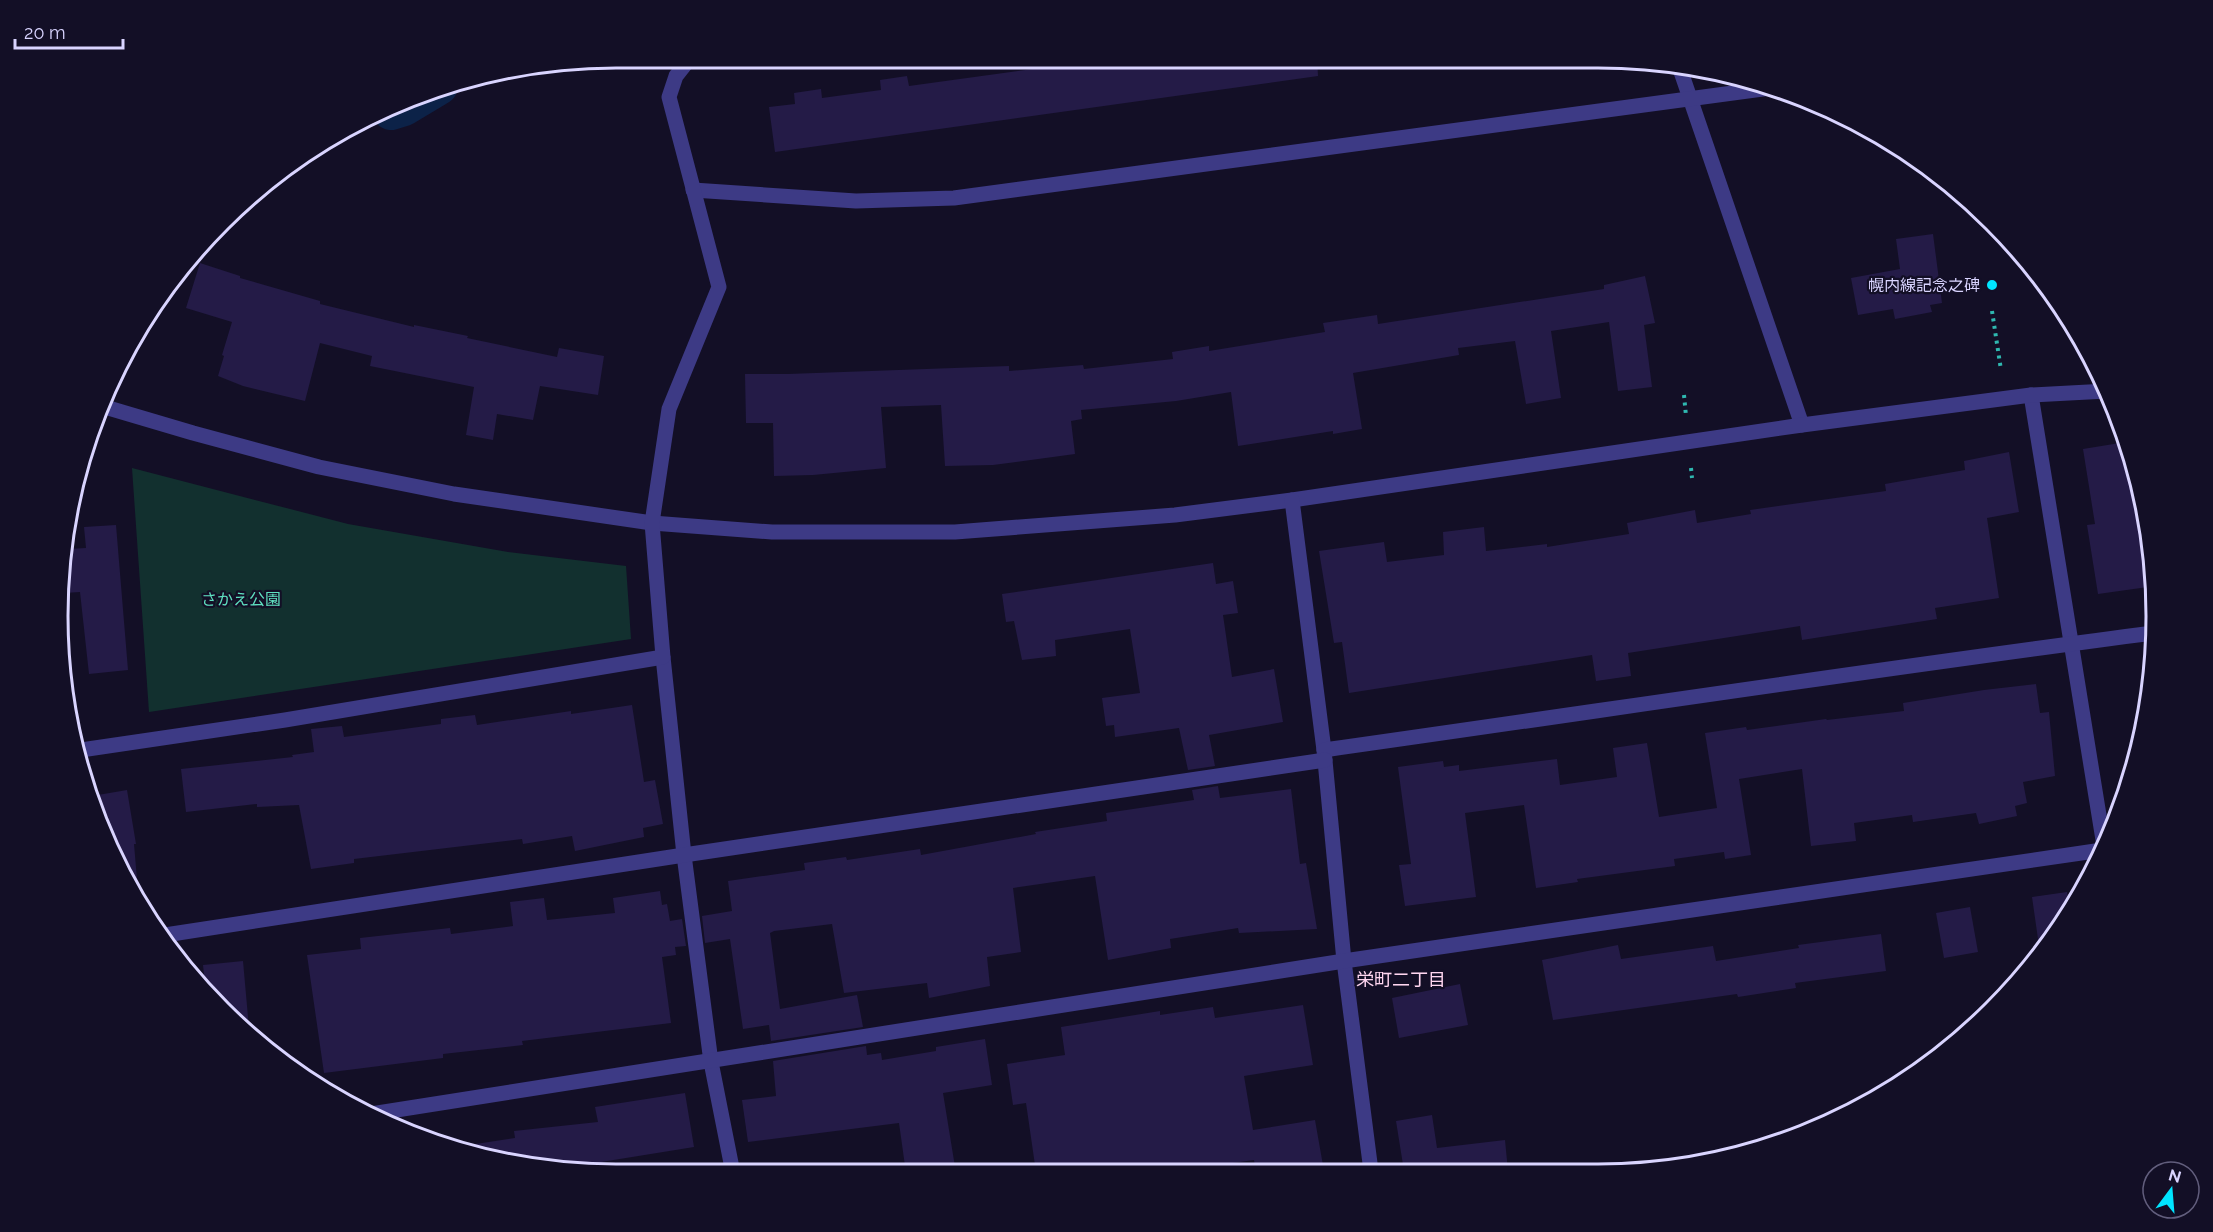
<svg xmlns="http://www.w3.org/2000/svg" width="2213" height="1232" viewBox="0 0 2213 1232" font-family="Raleway,'Noto Sans JP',sans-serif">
<rect width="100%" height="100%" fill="#130f26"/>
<path fill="#12302f" d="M 132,468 L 348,524 L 508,552 L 626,566 L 631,639 L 149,712 Z"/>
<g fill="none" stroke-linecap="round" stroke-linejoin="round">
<path stroke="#0c2248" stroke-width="38" d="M 391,111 L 404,107 L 439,86"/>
</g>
<g fill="#241b47">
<path d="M 1113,58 L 1317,58 L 1318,76 L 775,152 L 769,107 L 795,104 L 794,93 L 821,89 L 822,98 L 881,90 L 880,80 L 907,76 L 909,86 Z"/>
<path d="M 1933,234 L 1942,303 L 1930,305 L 1932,312 L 1895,319 L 1893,309 L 1858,315 L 1851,278 L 1900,269 L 1896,239 Z"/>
<path d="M 200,263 L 240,276 L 240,278 L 320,301 L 320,304 L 414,327 L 414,325 L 468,336 L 467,338 L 557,357 L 559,348 L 604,356 L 598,395 L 540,386 L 533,420 L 497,414 L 493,440 L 466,435 L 474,387 L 370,366 L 372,356 L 320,343 L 305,401 L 243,386 L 218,376 L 224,356 L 222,355 L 232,322 L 186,308 Z"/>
<path d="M 1645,276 L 1655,323 L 1644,325 L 1652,387 L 1618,391 L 1609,322 L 1551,331 L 1561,398 L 1526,404 L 1515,341 L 1458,348 L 1459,355 L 1353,373 L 1362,429 L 1333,434 L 1333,431 L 1238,446 L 1231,392 L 1176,401 L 1081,410 L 1082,419 L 1071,421 L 1075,454 L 993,465 L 945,466 L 941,405 L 881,407 L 886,468 L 813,475 L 774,476 L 773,423 L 746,423 L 745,374 L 788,374 L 1009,366 L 1009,371 L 1083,365 L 1084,369 L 1173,359 L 1172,352 L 1209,346 L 1209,351 L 1325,332 L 1323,323 L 1377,315 L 1378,324 L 1604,289 L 1604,285 Z"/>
<path d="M 2126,442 L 2137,471 L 2155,586 L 2098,594 L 2087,525 L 2095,524 L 2083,449 Z"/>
<path d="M 2009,452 L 2019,512 L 1987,518 L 1999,598 L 1935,608 L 1937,619 L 1802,640 L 1800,626 L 1628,653 L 1631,676 L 1596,681 L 1592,655 L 1349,693 L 1342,642 L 1334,643 L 1319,551 L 1384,542 L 1387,562 L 1444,555 L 1443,532 L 1484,527 L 1486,551 L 1547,544 L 1547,547 L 1629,534 L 1627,523 L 1695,510 L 1697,523 L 1751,514 L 1750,510 L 1886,491 L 1885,484 L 1965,470 L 1964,461 Z"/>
<path d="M 116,525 L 128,670 L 89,674 L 80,592 L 64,593 L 68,549 L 86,548 L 84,527 Z"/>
<path d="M 1213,563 L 1216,584 L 1233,581 L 1238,613 L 1223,615 L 1232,677 L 1274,669 L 1283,722 L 1209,735 L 1215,766 L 1188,770 L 1179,728 L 1115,737 L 1114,725 L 1106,726 L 1102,698 L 1140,693 L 1130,629 L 1055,640 L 1056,656 L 1022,660 L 1014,621 L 1006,622 L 1002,594 Z"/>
<path d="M 2036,684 L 2040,713 L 2049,712 L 2055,776 L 2023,782 L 2027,803 L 2015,806 L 2017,816 L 1979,824 L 1976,813 L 1913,822 L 1912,815 L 1854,823 L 1856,841 L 1811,846 L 1802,769 L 1739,779 L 1751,855 L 1725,859 L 1724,852 L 1674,859 L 1675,866 L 1577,879 L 1578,882 L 1536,888 L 1524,805 L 1465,813 L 1476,897 L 1405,906 L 1399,865 L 1411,864 L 1398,767 L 1443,761 L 1444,767 L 1459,765 L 1459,771 L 1557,759 L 1560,785 L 1617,777 L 1613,748 L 1647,743 L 1659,817 L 1717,808 L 1705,733 L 1746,727 L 1747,730 L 1826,719 L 1827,720 L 1904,711 L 1903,703 L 1984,690 Z"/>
<path d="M 632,705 L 644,782 L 655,780 L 663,824 L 643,828 L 644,837 L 575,851 L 572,836 L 523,844 L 522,839 L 354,859 L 354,863 L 311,869 L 299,805 L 257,807 L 257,804 L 186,812 L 181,769 L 293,757 L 292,755 L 314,752 L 311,729 L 342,726 L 344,737 L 441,724 L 441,719 L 475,715 L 477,725 L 571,711 L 571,714 Z"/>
<path d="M 1218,786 L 1220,798 L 1291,789 L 1300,864 L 1306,863 L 1317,929 L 1239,933 L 1238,928 L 1170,939 L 1171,948 L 1108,960 L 1095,876 L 1013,888 L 1021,952 L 987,957 L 990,986 L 929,998 L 927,983 L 844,993 L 832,924 L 774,931 L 770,933 L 780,1009 L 857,995 L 863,1027 L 771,1041 L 769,1025 L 743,1029 L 730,939 L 705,943 L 702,916 L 732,911 L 728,881 L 805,870 L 804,863 L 846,857 L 847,860 L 920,849 L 921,855 L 1036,834 L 1035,832 L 1107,821 L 1106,813 L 1194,800 L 1192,790 Z"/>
<path d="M 127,790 L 136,844 L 134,844 L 138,891 L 100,830 L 92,796 Z"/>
<path d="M 660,891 L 662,905 L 667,904 L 670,921 L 682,919 L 686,946 L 675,947 L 676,955 L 662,957 L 671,1023 L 522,1041 L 523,1045 L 443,1054 L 443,1058 L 324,1073 L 307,955 L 361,949 L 360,938 L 450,928 L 451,934 L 513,926 L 510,902 L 544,898 L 547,920 L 615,913 L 613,898 Z"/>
<path d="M 2067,892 L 2070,911 L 2040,953 L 2032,897 Z"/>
<path d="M 1970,907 L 1978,952 L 1944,958 L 1936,913 Z"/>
<path d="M 1881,934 L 1886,971 L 1795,983 L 1796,988 L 1738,997 L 1737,994 L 1553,1020 L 1542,960 L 1618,945 L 1621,959 L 1713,946 L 1716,961 L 1799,948 L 1798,945 Z"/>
<path d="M 243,961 L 249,1028 L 206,993 L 203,965 Z"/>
<path d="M 1460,984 L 1468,1025 L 1399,1038 L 1392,998 Z"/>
<path d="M 1303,1005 L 1313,1065 L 1244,1076 L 1253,1130 L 1315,1120 L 1324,1171 L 1256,1172 L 1254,1160 L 1197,1168 L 1198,1172 L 1036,1172 L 1026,1103 L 1013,1105 L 1007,1064 L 1065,1055 L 1061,1027 L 1160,1011 L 1160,1015 L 1213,1007 L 1215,1018 Z"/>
<path d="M 985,1039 L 992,1085 L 943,1093 L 956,1173 L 906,1173 L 899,1123 L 748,1142 L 742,1100 L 776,1096 L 773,1061 L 866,1046 L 867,1055 L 881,1053 L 882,1060 L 936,1051 L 936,1047 Z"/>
<path d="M 685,1093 L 694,1147 L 595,1163 L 597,1174 L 580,1174 L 471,1156 L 456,1150 L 456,1147 L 515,1138 L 514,1131 L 598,1122 L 595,1107 Z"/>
<path d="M 1432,1115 L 1437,1148 L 1505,1140 L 1508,1171 L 1404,1171 L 1396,1121 Z"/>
</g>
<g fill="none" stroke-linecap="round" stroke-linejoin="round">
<g stroke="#2fb8b0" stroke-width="4" stroke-dasharray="3 4.5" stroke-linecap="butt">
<path d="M 1992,311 L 2001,370"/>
<path d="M 1684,395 L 1686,416"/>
<path d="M 1691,468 L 1692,478"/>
</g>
<g stroke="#3d3a85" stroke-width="15">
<path d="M 1679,66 L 1802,425"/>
<path d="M 693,190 L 856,201 L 954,198 L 1770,88"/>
<path d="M 2031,395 L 2104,846"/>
<path d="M 105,407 L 193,433 L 319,467 L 454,494 L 652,523 L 772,532 L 955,532 L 1175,515 L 1292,500 L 1802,425 L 2031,395 L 2107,391"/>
<path d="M 1292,500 L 1324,750 L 1344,961 L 1371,1171"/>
<path d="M 663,657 L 684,855 L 711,1062 L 733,1173"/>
<path d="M 81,750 L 285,720 L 663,657 L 652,523 L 669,409 L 719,287 L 669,97 L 676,76 L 691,57"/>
<path d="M 1324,750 C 1600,711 1876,669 2153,633"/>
<path d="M 165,935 L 684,855 L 1325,760"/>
<path d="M 371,1114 L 1344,961 L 2102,850"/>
</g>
</g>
<circle fill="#00e5ff" stroke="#130f26" stroke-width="2" cx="1992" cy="285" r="6"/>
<g text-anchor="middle" stroke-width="4.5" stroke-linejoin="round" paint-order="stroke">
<g font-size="16" fill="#d9d4ff" stroke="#130f26" text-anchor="end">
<text x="1980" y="291">幌内線記念之碑</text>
</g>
<g font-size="16" fill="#5fe0c0" stroke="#130f26">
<text x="241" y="605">さかえ公園</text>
</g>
<g font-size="18" fill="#ffd6f0" stroke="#130f26">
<text x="1401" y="986">栄町二丁目</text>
</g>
</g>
<path d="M0 0H2213V1232H0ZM616 68H1598A548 548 0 0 1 2146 616V616A548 548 0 0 1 1598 1164H616A548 548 0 0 1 68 616V616A548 548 0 0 1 616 68Z" fill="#130f26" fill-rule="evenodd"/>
<path fill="none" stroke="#d9d4ff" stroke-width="3" d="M616 68H1598A548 548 0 0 1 2146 616V616A548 548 0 0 1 1598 1164H616A548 548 0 0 1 68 616V616A548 548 0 0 1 616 68Z"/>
<g transform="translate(2171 1190) rotate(16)"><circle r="28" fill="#130f26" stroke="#625e7d" stroke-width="1.5"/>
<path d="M0-4.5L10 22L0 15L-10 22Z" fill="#00e5ff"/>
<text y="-9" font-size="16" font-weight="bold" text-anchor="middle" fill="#d9d4ff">N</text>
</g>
<path d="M15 39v9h108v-9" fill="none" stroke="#d9d4ff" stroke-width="3"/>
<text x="24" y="39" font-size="18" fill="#d9d4ff" stroke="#130f26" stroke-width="4.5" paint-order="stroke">20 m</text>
</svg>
